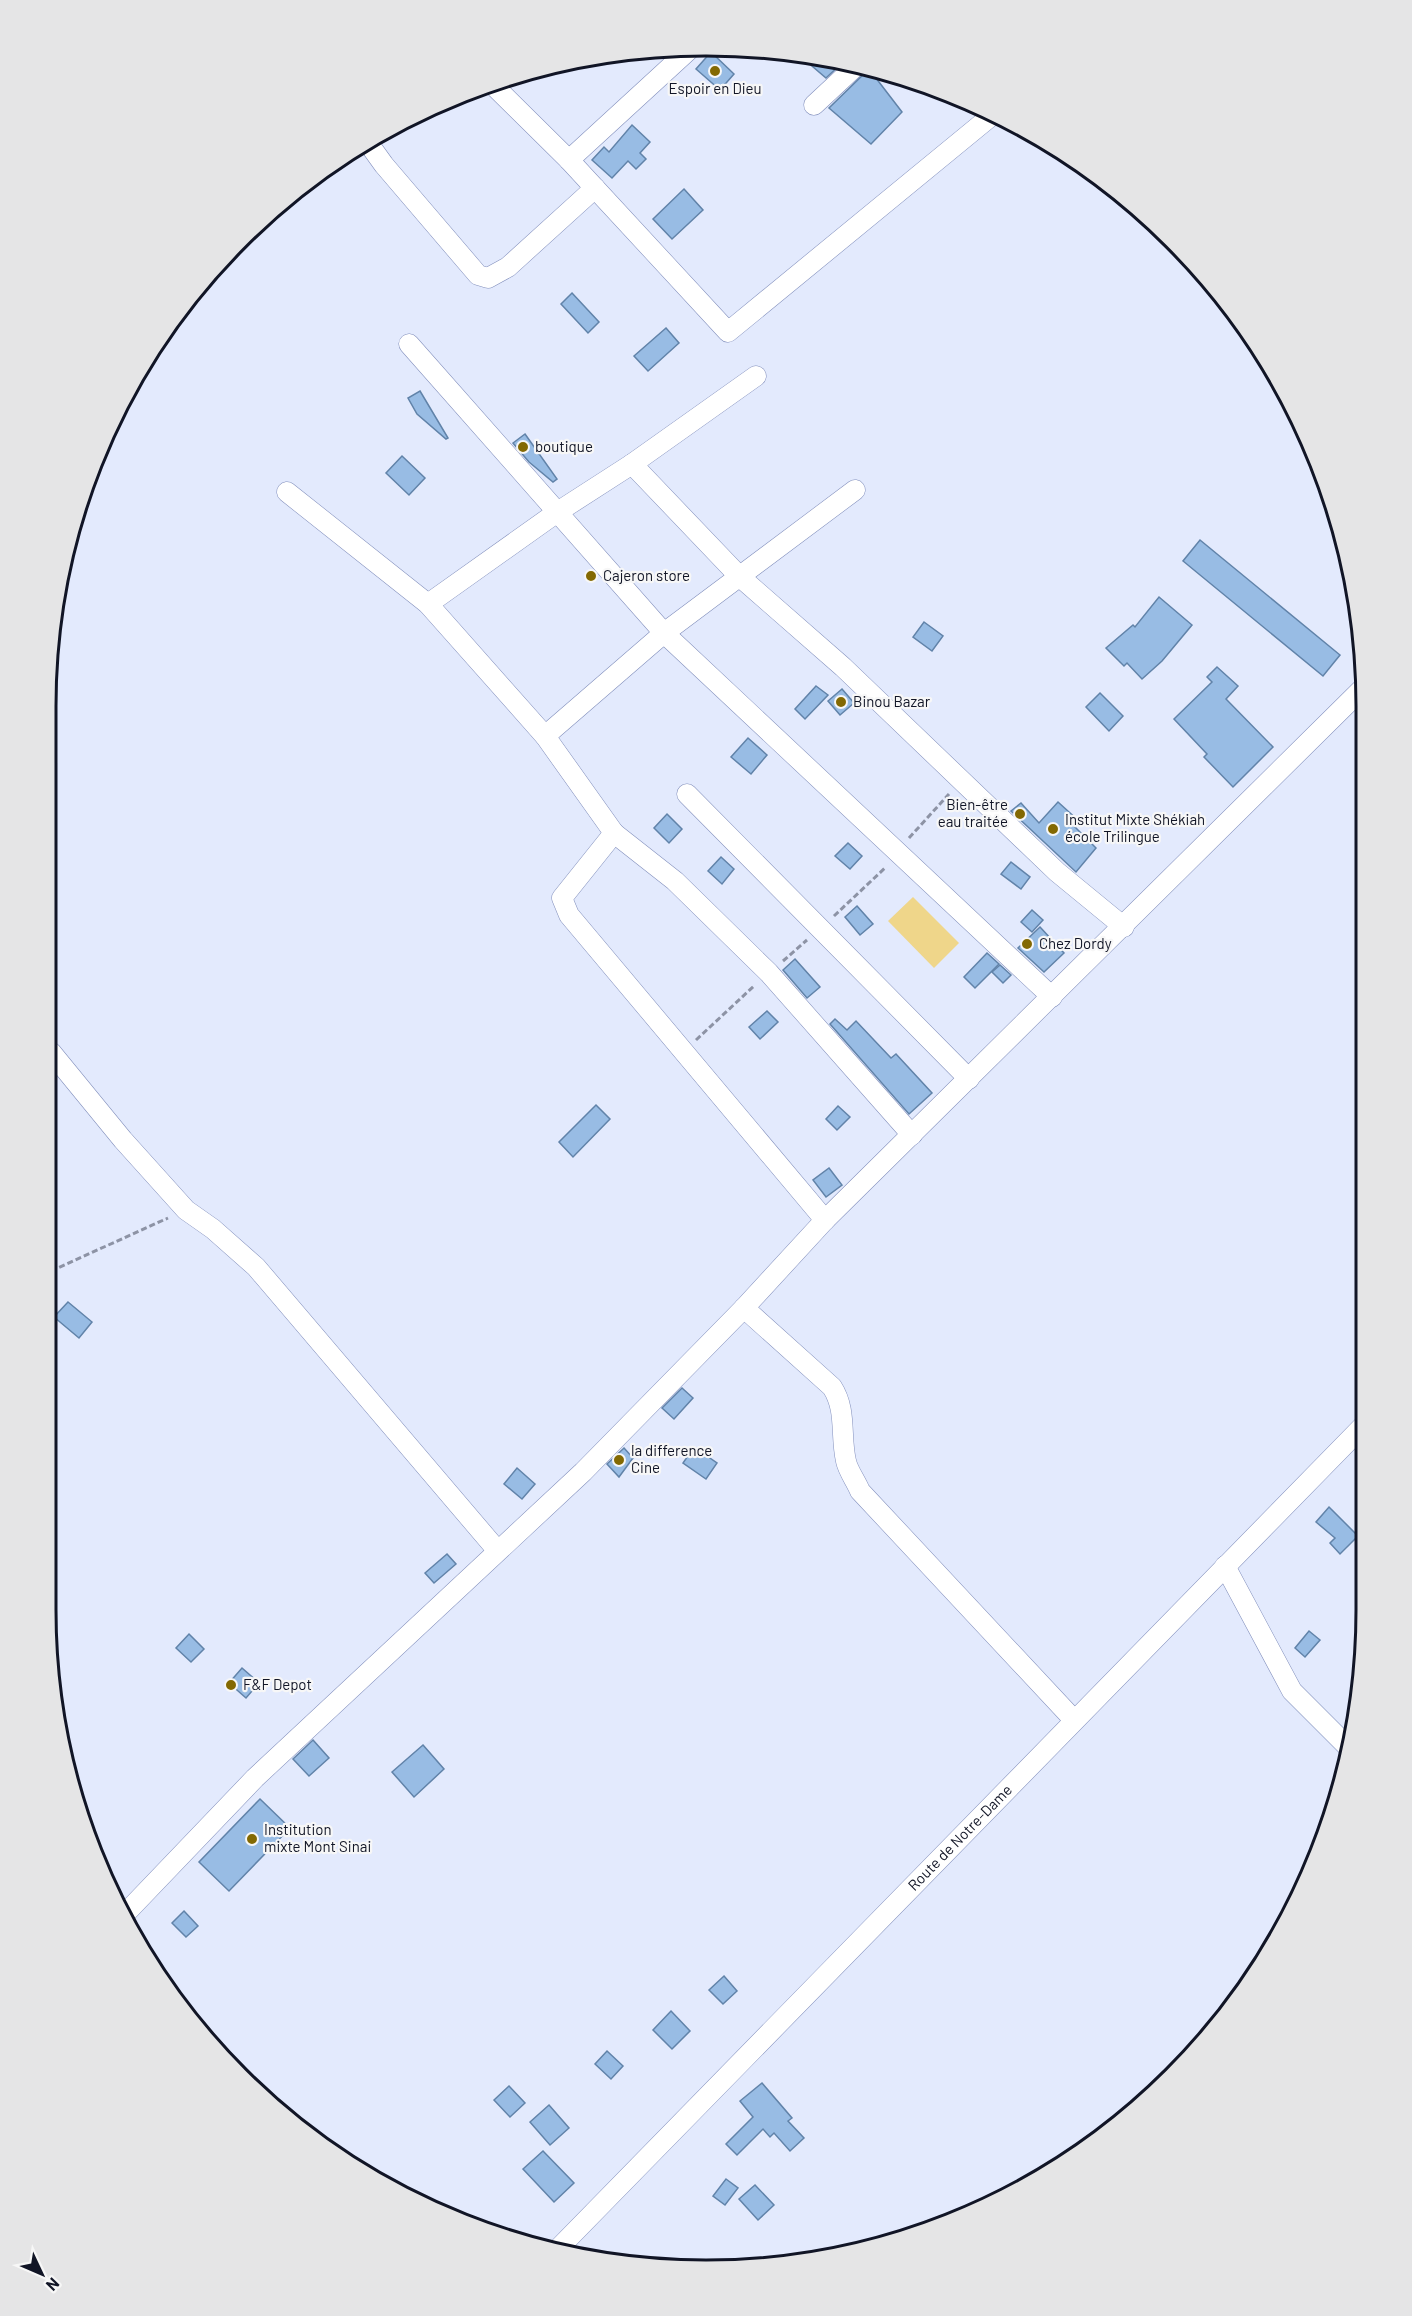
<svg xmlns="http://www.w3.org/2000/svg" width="1412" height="2316" viewBox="0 0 1412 2316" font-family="Barlow,sans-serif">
<rect width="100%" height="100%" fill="#e3eafd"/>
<path fill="#efd68a" d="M 913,897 L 959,943 L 934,968 L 888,921 Z"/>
<g fill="#98bce4" stroke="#6183a9" stroke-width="1.5">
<path d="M 711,52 L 734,74 L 720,90 L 696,69 Z"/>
<path d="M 799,55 L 843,62 L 826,78 Z"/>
<path d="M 869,69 L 902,112 L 871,144 L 829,108 Z"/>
<path d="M 632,125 L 650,142 L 640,153 L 646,159 L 636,169 L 628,161 L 612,178 L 592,160 L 604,147 L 609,152 Z"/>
<path d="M 684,189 L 703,210 L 672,239 L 653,219 Z"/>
<path d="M 572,293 L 599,322 L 588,333 L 561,304 Z"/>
<path d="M 666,328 L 679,343 L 648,371 L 634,356 Z"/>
<path d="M 420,391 L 448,438 L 446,439 L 417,414 L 408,398 Z"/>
<path d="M 525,434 L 557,479 L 553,482 L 529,462 L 513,443 Z"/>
<path d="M 402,456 L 425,478 L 409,495 L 386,473 Z"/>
<path d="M 1200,540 L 1340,655 L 1323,676 L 1183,561 Z"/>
<path d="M 1159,597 L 1192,625 L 1162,661 L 1142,679 L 1127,663 L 1124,666 L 1106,648 L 1133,625 L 1135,627 Z"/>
<path d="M 924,622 L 943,636 L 932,651 L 913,637 Z"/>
<path d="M 1217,667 L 1238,686 L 1226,699 L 1273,747 L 1233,787 L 1204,757 L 1207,754 L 1174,719 L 1212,682 L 1207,677 Z"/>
<path d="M 816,686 L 828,695 L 805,719 L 795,709 Z"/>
<path d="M 842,689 L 854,703 L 840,715 L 828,701 Z"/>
<path d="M 1100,693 L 1123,716 L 1109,731 L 1086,707 Z"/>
<path d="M 748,738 L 767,755 L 751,774 L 731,757 Z"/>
<path d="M 1058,802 L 1080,822 L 1075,827 L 1096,848 L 1076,872 L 1011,811 L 1021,803 L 1039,823 Z"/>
<path d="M 667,814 L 682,829 L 669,843 L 654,828 Z"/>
<path d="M 848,843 L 862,856 L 850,869 L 835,856 Z"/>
<path d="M 721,857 L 734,869 L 722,884 L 708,871 Z"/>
<path d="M 1011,862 L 1030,877 L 1021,889 L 1001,874 Z"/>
<path d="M 857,906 L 873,924 L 860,935 L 845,917 Z"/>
<path d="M 1032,910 L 1043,920 L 1032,932 L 1021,922 Z"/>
<path d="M 1040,927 L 1064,953 L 1044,972 L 1018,948 Z"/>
<path d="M 987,953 L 999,964 L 975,988 L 964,977 Z"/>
<path d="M 795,959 L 820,987 L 807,998 L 783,970 Z"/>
<path d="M 1000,965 L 1011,975 L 1003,983 L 992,972 Z"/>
<path d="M 767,1011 L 778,1022 L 760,1039 L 749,1027 Z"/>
<path d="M 835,1019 L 847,1030 L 856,1021 L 891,1058 L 896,1054 L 932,1093 L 909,1114 L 830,1024 Z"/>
<path d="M 596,1105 L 610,1119 L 573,1157 L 559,1142 Z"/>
<path d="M 838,1106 L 850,1117 L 837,1130 L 826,1119 Z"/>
<path d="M 829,1168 L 842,1185 L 826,1197 L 813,1180 Z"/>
<path d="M 68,1302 L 92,1322 L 79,1338 L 54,1317 Z"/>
<path d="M 682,1388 L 693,1398 L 674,1419 L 662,1408 Z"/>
<path d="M 694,1447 L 717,1463 L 706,1479 L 683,1463 Z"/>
<path d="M 624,1448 L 633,1458 L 619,1477 L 607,1464 Z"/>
<path d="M 517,1468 L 535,1484 L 522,1499 L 504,1484 Z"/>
<path d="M 1329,1507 L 1358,1536 L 1340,1554 L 1330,1543 L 1335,1538 L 1316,1522 Z"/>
<path d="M 447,1554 L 456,1564 L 434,1583 L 425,1573 Z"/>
<path d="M 1309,1631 L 1320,1640 L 1305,1657 L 1295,1648 Z"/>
<path d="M 189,1634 L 204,1649 L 191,1662 L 176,1648 Z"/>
<path d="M 242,1668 L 259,1683 L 246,1698 L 229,1683 Z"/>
<path d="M 313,1740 L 329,1758 L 309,1776 L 293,1759 Z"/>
<path d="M 423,1745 L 444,1769 L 414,1797 L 392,1772 Z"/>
<path d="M 260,1799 L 290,1828 L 229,1891 L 199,1862 Z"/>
<path d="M 184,1911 L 198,1926 L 186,1937 L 172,1923 Z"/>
<path d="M 724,1976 L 737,1991 L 723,2004 L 709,1990 Z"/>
<path d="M 671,2011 L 690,2031 L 672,2049 L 653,2030 Z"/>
<path d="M 607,2051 L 623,2066 L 611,2079 L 595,2064 Z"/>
<path d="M 762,2083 L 792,2118 L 788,2121 L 804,2138 L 790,2151 L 774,2133 L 770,2137 L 763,2129 L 737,2155 L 726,2144 L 753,2117 L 740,2101 Z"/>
<path d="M 509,2086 L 525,2103 L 510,2117 L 494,2100 Z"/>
<path d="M 549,2105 L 569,2128 L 550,2145 L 530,2122 Z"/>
<path d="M 543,2151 L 574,2183 L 554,2202 L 523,2169 Z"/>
<path d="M 726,2179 L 738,2188 L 725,2205 L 713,2196 Z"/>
<path d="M 755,2185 L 774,2205 L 758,2220 L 739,2199 Z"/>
</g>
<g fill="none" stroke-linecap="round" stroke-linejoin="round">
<g stroke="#828fbc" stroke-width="21">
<g id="minor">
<path d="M 691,48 L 569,160 L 728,332 L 996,112"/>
<path d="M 495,87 L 569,160"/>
<path d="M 814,105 L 858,64"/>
<path d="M 366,140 L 384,165 L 478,275 L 488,278 L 508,267 L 595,188"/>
<path d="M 409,344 L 664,633 L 1052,997"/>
<path d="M 756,376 L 632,464 L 739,576 L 843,667 L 1057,872 L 1124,927"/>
<path d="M 287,492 L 428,604 L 545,736 L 614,833 L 562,898 L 569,915 L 825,1220"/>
<path d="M 428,604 L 556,513 L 632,464"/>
<path d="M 545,736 L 664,633 L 855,490"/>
<path d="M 687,794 L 969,1079"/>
<path d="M 614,833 L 675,881 L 769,973 L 912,1135"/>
<path d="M 51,1052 L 123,1140 L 186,1210 L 213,1229 L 256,1267 L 497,1550"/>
<path d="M 744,1308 L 832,1387 C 847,1410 840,1435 846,1461 C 848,1471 856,1481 860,1491 L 1074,1720"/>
<path d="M 1225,1566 L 1292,1691 L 1348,1747"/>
<path d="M 122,1917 L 255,1778 L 583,1472 L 744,1308 L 825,1220 L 1365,686"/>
<path id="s1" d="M 556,2251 L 1362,1427"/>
</g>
</g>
<g stroke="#8d93a5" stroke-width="3" stroke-dasharray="6 3" stroke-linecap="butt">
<path d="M 909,838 L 949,794"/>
<path d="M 834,916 L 886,867"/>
<path d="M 783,961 L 807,940"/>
<path d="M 696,1040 L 755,985"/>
<path d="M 51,1271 L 168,1218"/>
</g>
<use href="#minor" stroke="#fff" stroke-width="20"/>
</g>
<g fill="#836902" stroke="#f7f7f7" stroke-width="2">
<circle cx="715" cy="71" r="6"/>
<circle cx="523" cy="447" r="6"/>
<circle cx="591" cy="576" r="6"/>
<circle cx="841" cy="702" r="6"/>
<circle cx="1020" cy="814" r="6"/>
<circle cx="1053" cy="829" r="6"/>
<circle cx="1027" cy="944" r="6"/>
<circle cx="619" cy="1460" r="6"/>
<circle cx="231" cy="1685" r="6"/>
<circle cx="252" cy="1839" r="6"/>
</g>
<g text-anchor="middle" stroke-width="4.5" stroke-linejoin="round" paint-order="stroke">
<g font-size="15" fill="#111526" stroke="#f7f7f7" text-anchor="start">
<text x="715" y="94" text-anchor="middle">Espoir en Dieu</text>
<text x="535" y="452">boutique</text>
<text x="603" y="581">Cajeron store</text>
<text x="853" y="707">Binou Bazar</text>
<text x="1008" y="810" text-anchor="end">Bien-être<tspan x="1008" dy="17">eau traitée</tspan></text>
<text x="1065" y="825">Institut Mixte Shékiah<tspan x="1065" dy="17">école Trilingue</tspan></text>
<text x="1039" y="949">Chez Dordy</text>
<text x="631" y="1456">la difference<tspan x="631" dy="17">Cine</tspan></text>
<text x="243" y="1690">F&amp;F Depot</text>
<text x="264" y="1835">Institution<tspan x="264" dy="17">mixte Mont Sinai</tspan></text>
</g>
<g font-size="15" fill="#111526" stroke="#f7f7f7">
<text dy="5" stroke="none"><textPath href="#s1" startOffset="578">Route de Notre-Dame</textPath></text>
</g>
</g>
<path d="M0 0H1412V2316H0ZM706 56H706A650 650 0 0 1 1356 706V1610A650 650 0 0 1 706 2260H706A650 650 0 0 1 56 1610V706A650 650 0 0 1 706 56Z" fill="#e5e5e6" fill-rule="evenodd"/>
<path fill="none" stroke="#111526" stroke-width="3" d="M706 56H706A650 650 0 0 1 1356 706V1610A650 650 0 0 1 706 2260H706A650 650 0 0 1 56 1610V706A650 650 0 0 1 706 56Z"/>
<g transform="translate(42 2274) rotate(134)" stroke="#f7f7f7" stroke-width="4.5" paint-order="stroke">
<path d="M0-4.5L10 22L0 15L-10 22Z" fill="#111526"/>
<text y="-9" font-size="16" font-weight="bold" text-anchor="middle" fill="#111526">N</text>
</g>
</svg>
